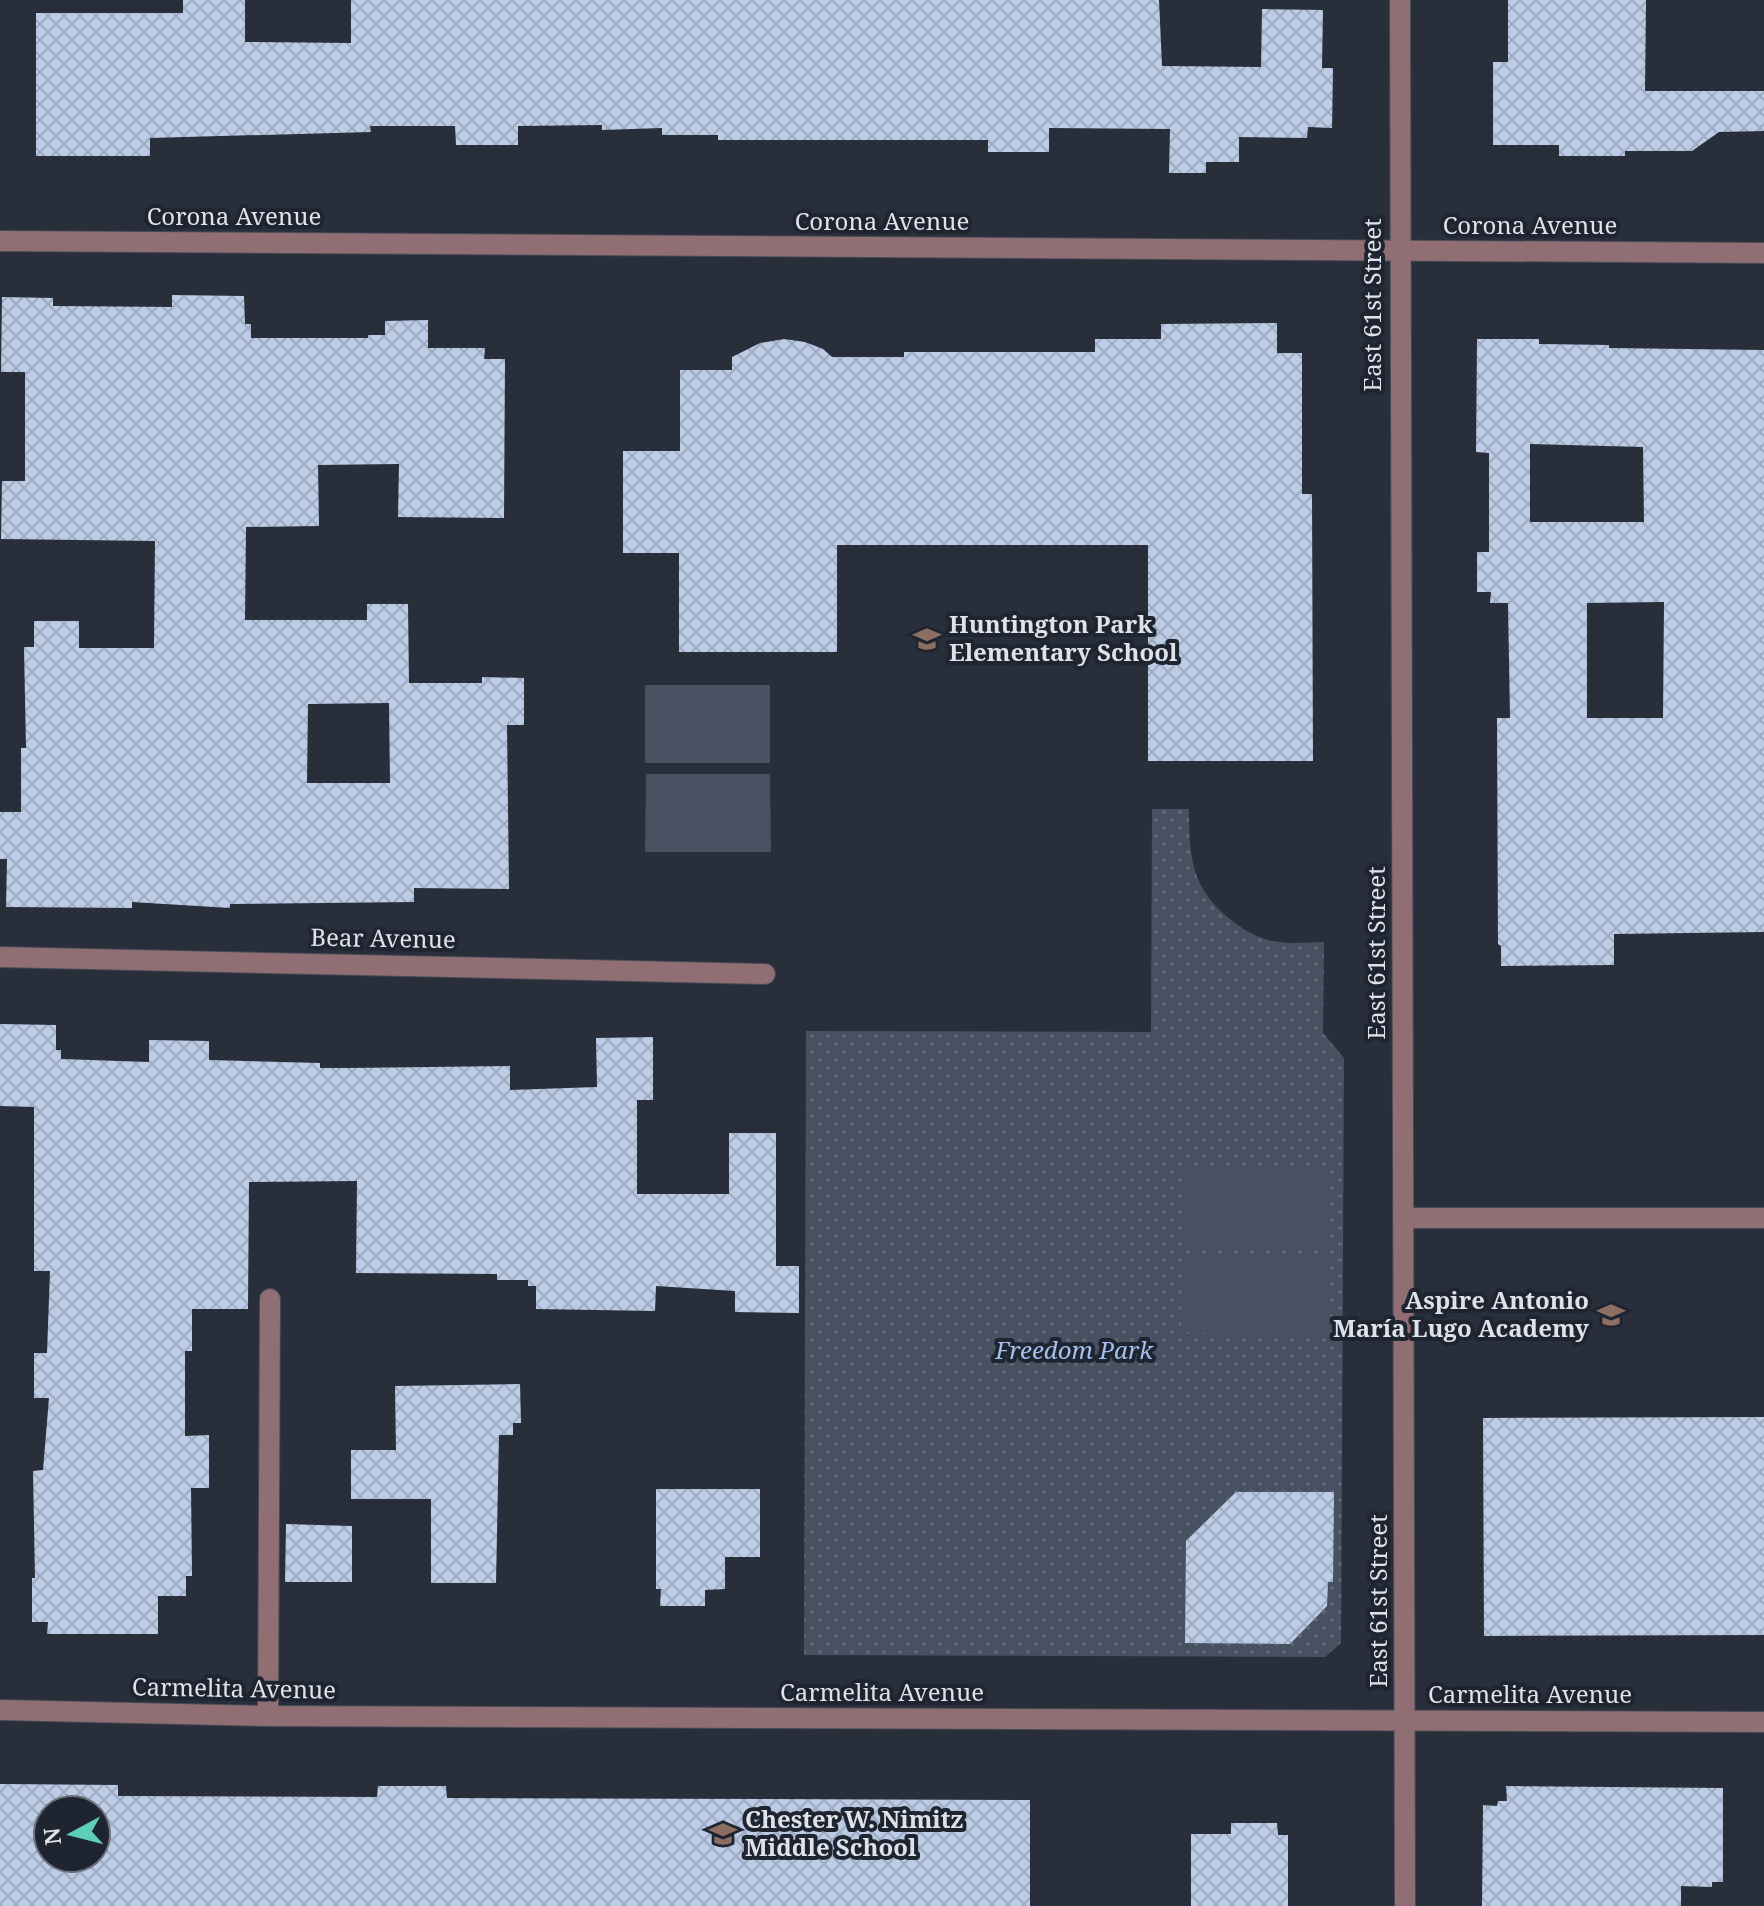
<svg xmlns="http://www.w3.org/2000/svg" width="1764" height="1906" viewBox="0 0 1764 1906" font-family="'Noto Serif',serif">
<defs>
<pattern id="grass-dots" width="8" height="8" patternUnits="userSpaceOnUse" patternTransform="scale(2)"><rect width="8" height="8" fill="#485161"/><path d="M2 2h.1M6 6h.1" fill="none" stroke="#626a78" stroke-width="1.8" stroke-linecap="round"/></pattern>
<pattern id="building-cross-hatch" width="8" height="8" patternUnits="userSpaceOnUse" patternTransform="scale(2)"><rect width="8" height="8" fill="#bccce7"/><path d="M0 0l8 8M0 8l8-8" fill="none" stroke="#9eaabf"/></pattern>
</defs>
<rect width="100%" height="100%" fill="#282f3a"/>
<path fill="url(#grass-dots)" d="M 1152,809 L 1189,809 C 1189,856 1191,888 1230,919 C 1245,931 1262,941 1280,942 C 1294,944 1309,942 1324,942 L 1323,1033 L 1344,1058 L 1341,1643 L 1325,1657 L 804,1655 L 806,1031 L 1151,1032 Z"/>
<g fill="#485161">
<rect x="645" y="685" width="125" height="78"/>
<path d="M 646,774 L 770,774 L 771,852 L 645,852 Z"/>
<path d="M 1184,1167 L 1330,1170 L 1328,1248 L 1183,1245 Z"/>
<path d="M 1182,1255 L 1329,1257 L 1327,1336 L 1181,1332 Z"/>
</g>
<g fill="url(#building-cross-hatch)" fill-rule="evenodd">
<path d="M 183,0 L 245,0 L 245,42 L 351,43 L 351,0 L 1159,0 L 1162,66 L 1261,67 L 1262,9 L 1323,10 L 1322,68 L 1333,68 L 1332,128 L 1308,127 L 1307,138 L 1239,137 L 1239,162 L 1206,162 L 1206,173 L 1169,173 L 1170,129 L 1049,128 L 1049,152 L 988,152 L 988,140 L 718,140 L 718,135 L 662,135 L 662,128 L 602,130 L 602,125 L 518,126 L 518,145 L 456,145 L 455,126 L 370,126 L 371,132 L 150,138 L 150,156 L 36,156 L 36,13 L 183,13 Z"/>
<path d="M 1508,0 L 1646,0 L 1645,91 L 1764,91 L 1764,131 L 1719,132 L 1692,151 L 1625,151 L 1625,156 L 1559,156 L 1559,145 L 1493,145 L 1493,62 L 1508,62 Z"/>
<path d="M 172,295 L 244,296 L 245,324 L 251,324 L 251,338 L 368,338 L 368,335 L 385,335 L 385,321 L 428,320 L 428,348 L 485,348 L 484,359 L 505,359 L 504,518 L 398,517 L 399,464 L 318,465 L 319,526 L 246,527 L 245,620 L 367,620 L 367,604 L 408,604 L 409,683 L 482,683 L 482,677 L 524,678 L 524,725 L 507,725 L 509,889 L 414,888 L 414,902 L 230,904 L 230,908 L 132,902 L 132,908 L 6,907 L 7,859 L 0,859 L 0,812 L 21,812 L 21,748 L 26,748 L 24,647 L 34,647 L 34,621 L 79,621 L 79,648 L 154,648 L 155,541 L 1,539 L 2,481 L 25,481 L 25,372 L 1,372 L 2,297 L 53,298 L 53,306 L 172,307 ZM 389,703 L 390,783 L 307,783 L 308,704 Z"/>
<path d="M 1277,323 L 1277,353 L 1302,353 L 1302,494 L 1312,494 L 1313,761 L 1148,761 L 1148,545 L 837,545 L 837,652 L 679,652 L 679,553 L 623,553 L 623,451 L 680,451 L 680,370 L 732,370 L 732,357 L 760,343 L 784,339 L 805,342 L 823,349 L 832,357 L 904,357 L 904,352 L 1095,352 L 1095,339 L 1161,339 L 1161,324 Z"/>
<path d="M 1477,339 L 1539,339 L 1539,344 L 1609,345 L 1609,348 L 1764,350 L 1764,932 L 1614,934 L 1614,965 L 1501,966 L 1501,946 L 1498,944 L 1497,718 L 1510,718 L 1508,603 L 1490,603 L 1491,592 L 1477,592 L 1477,552 L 1489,552 L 1489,453 L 1476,452 ZM 1530,444 L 1643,447 L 1644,522 L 1530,522 ZM 1664,602 L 1663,718 L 1587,718 L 1587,603 Z"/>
<path d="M 0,1024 L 56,1025 L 56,1050 L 61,1050 L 61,1059 L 149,1062 L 149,1040 L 209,1041 L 209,1060 L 320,1063 L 320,1068 L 348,1068 L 510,1066 L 510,1090 L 597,1087 L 596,1038 L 653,1037 L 653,1100 L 637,1100 L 637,1194 L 729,1194 L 729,1133 L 776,1133 L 776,1266 L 799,1266 L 799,1313 L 735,1312 L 735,1291 L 656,1286 L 655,1311 L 536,1309 L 536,1286 L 528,1286 L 528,1280 L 497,1280 L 497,1274 L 356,1273 L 357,1181 L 249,1182 L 248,1309 L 192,1309 L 192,1351 L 185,1351 L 185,1436 L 209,1435 L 209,1488 L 191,1488 L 192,1576 L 186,1576 L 186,1596 L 158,1596 L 158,1634 L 47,1634 L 48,1622 L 32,1622 L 32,1578 L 35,1578 L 33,1471 L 43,1470 L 49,1398 L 34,1398 L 34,1353 L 47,1353 L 50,1271 L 34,1271 L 34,1107 L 0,1106 Z"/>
<path d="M 520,1384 L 521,1423 L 513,1423 L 513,1435 L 499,1435 L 496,1583 L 431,1583 L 431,1499 L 351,1499 L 351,1450 L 396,1450 L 395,1386 Z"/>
<path d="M 1764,1417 L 1764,1635 L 1484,1636 L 1483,1418 Z"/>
<path d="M 656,1489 L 760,1489 L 760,1557 L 725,1557 L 725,1589 L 705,1590 L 705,1606 L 660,1606 L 661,1589 L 656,1589 Z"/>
<path d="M 1236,1492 L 1334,1492 L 1333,1582 L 1328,1582 L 1327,1606 L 1290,1644 L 1185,1643 L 1186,1541 Z"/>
<path d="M 286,1524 L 352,1526 L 352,1582 L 285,1582 Z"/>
<path d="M 0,1784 L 118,1785 L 118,1796 L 377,1797 L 378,1786 L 446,1786 L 447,1798 L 1030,1800 L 1030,1906 L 0,1906 ZM 48,1810 L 96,1810 L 96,1858 L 48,1858 Z"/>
<path d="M 1506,1786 L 1723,1788 L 1723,1882 L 1712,1882 L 1712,1887 L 1681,1886 L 1681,1906 L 1482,1906 L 1483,1805 L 1497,1806 L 1498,1801 L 1507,1801 Z"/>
<path d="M 1231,1823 L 1277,1823 L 1278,1835 L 1288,1835 L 1288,1906 L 1191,1906 L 1191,1834 L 1231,1834 Z"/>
</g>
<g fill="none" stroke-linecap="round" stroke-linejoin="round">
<g stroke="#454c56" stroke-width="22">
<g id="minor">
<path d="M 1400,0 L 1405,1906"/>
<path d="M 0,241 L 1764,253"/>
<path d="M 0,957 L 765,974"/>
<path d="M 1405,1218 L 1764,1218"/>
<path d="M 0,1710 L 268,1716 L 1764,1722"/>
<path d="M 268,1716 L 270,1299"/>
</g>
</g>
<use href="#minor" stroke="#916e74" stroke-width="20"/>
</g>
<defs>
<g id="school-bare" transform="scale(2.16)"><path d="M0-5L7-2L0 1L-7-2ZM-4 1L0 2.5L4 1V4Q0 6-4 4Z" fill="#8d6e63" stroke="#1e2530" stroke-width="2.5" paint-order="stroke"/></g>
</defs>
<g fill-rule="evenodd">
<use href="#school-bare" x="927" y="639"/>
<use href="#school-bare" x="1611" y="1315"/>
<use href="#school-bare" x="723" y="1834"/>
</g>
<g text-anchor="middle" stroke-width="8" stroke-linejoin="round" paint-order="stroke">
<g font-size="24" fill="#dee2ea" stroke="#1e2530">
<text x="234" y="225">Corona Avenue</text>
<text x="882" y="230">Corona Avenue</text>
<text x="1530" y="234">Corona Avenue</text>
<text transform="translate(1373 305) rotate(-90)" y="8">East 61st Street</text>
<text transform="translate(383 939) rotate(1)" y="8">Bear Avenue</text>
<text transform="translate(1377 953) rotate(-90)" y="8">East 61st Street</text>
<text transform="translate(1379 1601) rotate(-90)" y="8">East 61st Street</text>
<text transform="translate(234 1689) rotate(1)" y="8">Carmelita Avenue</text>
<text x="882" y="1701">Carmelita Avenue</text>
<text x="1530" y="1703">Carmelita Avenue</text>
</g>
<g font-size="24" font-weight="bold" fill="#dee2ea" stroke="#1e2530" text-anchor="start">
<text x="949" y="633">Huntington Park<tspan x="949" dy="28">Elementary School</tspan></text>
<text x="1589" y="1309" text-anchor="end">Aspire Antonio<tspan x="1589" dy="28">María Lugo Academy</tspan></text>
<text x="745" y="1828">Chester W. Nimitz<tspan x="745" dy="28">Middle School</tspan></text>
</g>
<g font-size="24" font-style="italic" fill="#a5c0ed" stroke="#1e2530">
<text x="1074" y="1359">Freedom Park</text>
</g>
</g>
<g transform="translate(72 1834) rotate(263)"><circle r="38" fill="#1e2530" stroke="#6b717a" stroke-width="2"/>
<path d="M0-6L14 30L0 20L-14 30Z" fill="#5dceb9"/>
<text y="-12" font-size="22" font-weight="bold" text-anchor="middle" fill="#dee2ea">N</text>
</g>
</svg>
